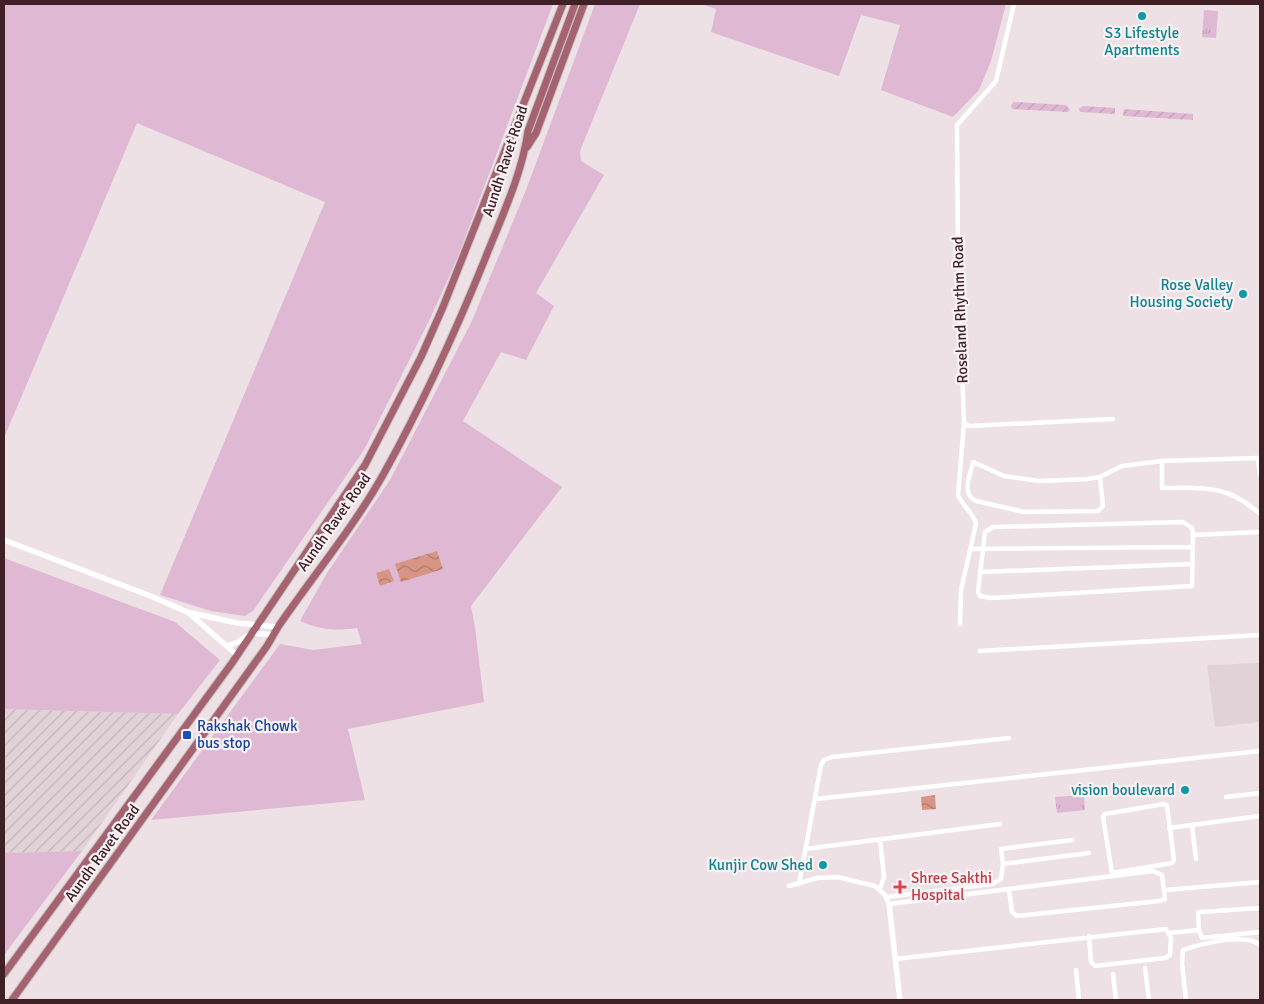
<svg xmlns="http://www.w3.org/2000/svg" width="1264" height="1004" font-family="Signika,sans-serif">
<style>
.built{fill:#e1d2d8}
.industrial{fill:url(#industrial-furrows)}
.grass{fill:#dfb9d3}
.park{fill:url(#park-tufts)}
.garden{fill:url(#garden-furrows)}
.water{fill:url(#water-waves)}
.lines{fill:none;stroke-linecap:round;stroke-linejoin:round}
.primary-casing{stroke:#c9c1c3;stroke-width:9}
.minor{stroke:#fff;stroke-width:4.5}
.tertiary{stroke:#fff;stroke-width:5.5}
.primary{stroke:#a56371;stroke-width:7}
.culture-dot{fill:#0f9aa8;stroke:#f9f2f5;stroke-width:2}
.transit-dot{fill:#1a4fb4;stroke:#f9f2f5;stroke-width:2}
.health-dot{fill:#e0444e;stroke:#f9f2f5;stroke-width:2}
.labels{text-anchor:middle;stroke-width:4.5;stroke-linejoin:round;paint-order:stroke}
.culture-label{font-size:15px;fill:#0d838f;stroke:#f9f2f5;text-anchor:end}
.street-label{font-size:15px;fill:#3f2027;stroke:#f9f2f5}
.transit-label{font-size:15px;fill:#164399;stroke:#f9f2f5;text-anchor:start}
.health-label{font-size:15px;fill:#be3a42;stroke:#f9f2f5;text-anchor:start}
</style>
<defs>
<pattern id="industrial-furrows" width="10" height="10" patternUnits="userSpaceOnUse" patternTransform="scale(1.25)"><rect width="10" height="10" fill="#e1d2d8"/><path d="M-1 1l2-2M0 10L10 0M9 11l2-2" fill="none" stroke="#c2b4b9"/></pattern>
<pattern id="park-tufts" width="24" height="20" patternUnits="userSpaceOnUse" patternTransform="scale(1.25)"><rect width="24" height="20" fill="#dfb9d3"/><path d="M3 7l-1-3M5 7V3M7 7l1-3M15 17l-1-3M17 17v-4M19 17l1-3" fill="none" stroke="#c09fb5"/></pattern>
<pattern id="garden-furrows" width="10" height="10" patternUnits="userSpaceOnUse" patternTransform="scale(1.25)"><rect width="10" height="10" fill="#dfb9d3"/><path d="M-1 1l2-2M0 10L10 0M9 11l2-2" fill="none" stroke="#c09fb5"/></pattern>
<pattern id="water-waves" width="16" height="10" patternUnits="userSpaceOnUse" patternTransform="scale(1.25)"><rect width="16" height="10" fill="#d69585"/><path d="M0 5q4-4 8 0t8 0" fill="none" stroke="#af796d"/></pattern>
</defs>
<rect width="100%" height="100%" fill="#ede1e6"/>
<!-- built -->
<path class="built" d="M1260,663V722L1215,727L1207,665Z"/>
<!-- industrial -->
<path class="industrial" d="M4,709L178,714L82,851L4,853Z"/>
<!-- grass -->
<path class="grass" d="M4,4H553L457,259L431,317L364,450L253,611L245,616L211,611L160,595L325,202L137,123L4,438Z
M595,4H640L580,151L581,161L604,175L536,293L554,306L526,360L501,352L463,421L562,487L471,606L475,627L484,702L348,729L365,800L151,820L280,644L313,650L362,644L357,628C336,631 320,630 300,621L327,573L390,480L471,323L526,190Z
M701,4H1006L991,61L979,90L953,117L881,90L900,25L861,15L839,76L711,32L716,9Z
M4,558L175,622L220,660L178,714L4,709Z
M82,851L4,955V853Z"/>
<!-- park -->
<path class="park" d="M1204,10L1218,11L1216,38L1202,37Z
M1084,795L1085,810L1057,813L1055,797Z"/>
<!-- garden -->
<path class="garden" d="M1014,102L1066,105L1070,110L1068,112L1012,109L1011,105Z
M1083,106L1115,108V114L1080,112L1079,109Z
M1124,109L1193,114V120L1123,116Z"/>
<!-- water -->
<path class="water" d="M437,551L443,569L401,582L395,564Z
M389,569L394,581L380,586L376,573Z
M935,795L936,809L922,810L921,797Z"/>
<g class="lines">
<defs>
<path id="primary" d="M527,147L536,133L584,4
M4,974L232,663L365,465L421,357L443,307L563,4
M12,1000L267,646L278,627C313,576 353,528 383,475C422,405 455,333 485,259C501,218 522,175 528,131L575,4"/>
</defs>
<!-- primary casing -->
<use href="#primary" class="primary-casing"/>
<!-- minor -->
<path class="minor" d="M964,423L969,426L1113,419
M1162,461V488C1203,488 1227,484 1260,514
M1100,477L1103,506L1098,511L1024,512L976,501C961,493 970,477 973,462L1004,476L1039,481L1087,479L1100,477L1122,466L1162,461L1258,458L1260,475
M1193,535L1192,528L1183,522L993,527L985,532L978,592L980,596L991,598L1192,586L1193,535L1260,532
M972,549L1193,547
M981,572L1193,564
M960,624L961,590L976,524C973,512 963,507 958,495L964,423L958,259L957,125L996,81L1014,4
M980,651L1260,635
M1226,797L1260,793
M816,799L1260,751
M1164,804L1167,806L1174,860L1172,863L1112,873L1103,817L1105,814Z
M1192,825L1196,859
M1169,828L1260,816
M880,839L884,877L880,889
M805,849L1000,824
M1003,864L1001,849L1072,840
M799,884L821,765L824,760L832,757L1009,738
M789,886L817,878L837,877L875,886L885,895L889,904L1153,871L1162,875L1165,899L1159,901L1017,916L1012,912L1009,890
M1165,890L1260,882
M886,897L992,884L1001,879L1003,864L1089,853
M1199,930L1198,913L1201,912L1260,908
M1169,933L1199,930L1202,938L1260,932
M895,959L1166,929L1171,938L1170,955L1165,958L1095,966L1091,962L1089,936
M1145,968L1149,1000
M1076,970L1079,1000
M1113,974L1116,1000
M1186,1000L1182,963L1183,950C1200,944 1246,932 1260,945"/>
<!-- tertiary -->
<path class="tertiary" d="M4,540L153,597L187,612L237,623L278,627
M189,613L237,655
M227,646L238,642L252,633L274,635
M889,904L900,1000"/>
<!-- primary -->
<use href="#primary" class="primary"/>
</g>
<!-- markers -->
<g class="culture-dot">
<circle cx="1142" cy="16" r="5"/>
<circle cx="1243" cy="294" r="5"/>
<circle cx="1185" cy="790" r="5"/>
<circle cx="823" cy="865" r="5"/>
</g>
<rect class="transit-dot" x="182" y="730" width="10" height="10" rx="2.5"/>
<path class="health-dot" d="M897.5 879.5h5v5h5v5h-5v5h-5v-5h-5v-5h5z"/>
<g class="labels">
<!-- culture labels -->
<g class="culture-label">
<text x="1142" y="38" text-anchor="middle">S3 Lifestyle<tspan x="1142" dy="17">Apartments</tspan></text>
<text x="1233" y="290">Rose Valley<tspan x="1233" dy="17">Housing Society</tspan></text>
<text x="1175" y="795">vision boulevard</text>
<text x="813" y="870">Kunjir Cow Shed</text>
</g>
<!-- street labels -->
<g class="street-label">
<text transform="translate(505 161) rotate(-72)" y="5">Aundh Ravet Road</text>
<text transform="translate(960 310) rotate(-92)" y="5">Roseland Rhythm Road</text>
<text transform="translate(334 522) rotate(-55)" y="5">Aundh Ravet Road</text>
<text transform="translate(102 853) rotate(-54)" y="5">Aundh Ravet Road</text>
</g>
<!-- transit labels -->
<g class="transit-label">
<text x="197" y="731">Rakshak Chowk<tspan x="197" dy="17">bus stop</tspan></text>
</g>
<!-- health labels -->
<g class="health-label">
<text x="911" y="883">Shree Sakthi<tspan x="911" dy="17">Hospital</tspan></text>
</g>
</g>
<!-- border -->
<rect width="1264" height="1004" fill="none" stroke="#3f2027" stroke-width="10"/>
</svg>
